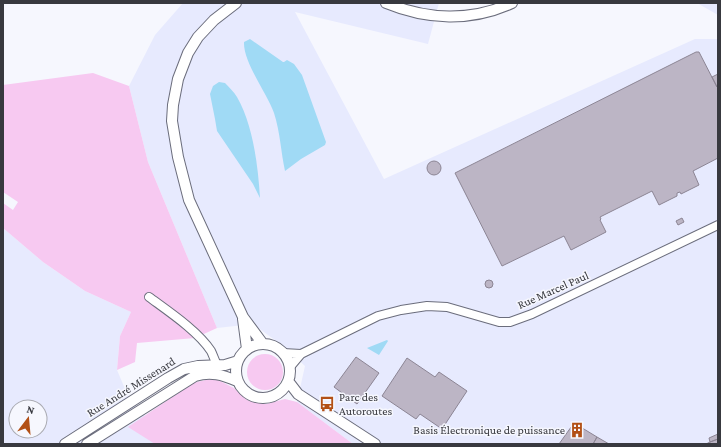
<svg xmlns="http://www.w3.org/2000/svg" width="721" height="447" font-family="'Crimson Pro',serif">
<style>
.built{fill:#e7eafe;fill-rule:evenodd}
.green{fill:#f7c9f1}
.water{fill:#a0daf5}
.building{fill:#bcb5c5;stroke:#8c8594}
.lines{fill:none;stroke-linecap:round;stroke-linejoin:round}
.minor-casing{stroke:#6b6d7c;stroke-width:10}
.tertiary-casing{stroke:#6b6d7c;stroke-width:12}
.minor{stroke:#fff;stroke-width:8}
.tertiary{stroke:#fff;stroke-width:10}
.labels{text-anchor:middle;stroke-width:3;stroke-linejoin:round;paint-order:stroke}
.street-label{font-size:12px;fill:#38393f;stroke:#f6f7fe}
.poi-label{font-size:12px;fill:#38393f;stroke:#f6f7fe;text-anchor:start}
</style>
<rect width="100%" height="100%" fill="#f6f7fe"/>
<!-- built -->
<path class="built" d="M183,3H439L428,44L295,12L384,179L695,39H718V444H353L297,402L305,366L283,346L253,324L217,328L148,162L129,86L155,35Z
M697,3H718V15Z
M3,228L43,262L85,291L131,312L120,336L117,370L128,396L148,419L186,444H3ZM16,407H40V431H16Z"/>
<!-- green -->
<path class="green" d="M93,73L129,86L148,162L217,328L195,338L137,343L135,362L117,370L120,336L131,312L85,291L43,262L3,228V203L13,210L18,202L3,192V85Z
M247 372a18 18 0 1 1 36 0a18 18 0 1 1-36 0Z
M214,378L234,388L247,400L266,404L285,399L297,402L353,444H155L128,427L193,383Z"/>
<!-- water -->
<path class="water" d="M250,39L283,62H284L287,60L294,64L302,75L326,142L325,145L301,159L285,171C281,153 280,131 274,113C267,93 243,62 244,42Z
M219,82L225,83C229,87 234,92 237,97C253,125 258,165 260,198L253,184L217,131L215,119L210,94L213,86Z
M387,340L388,341L379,355L367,348Z"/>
<!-- building -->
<path class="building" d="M696,52H699L717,87H718V158L693,171L699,185L681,194L680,192L677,193V196L659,205L652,191L600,217L601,219L600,220L606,232L571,250L564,236L502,266L455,173Z
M718,74V87H717L712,77Z
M427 168a7 7 0 1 1 14 0a7 7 0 1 1-14 0Z
M682,218L684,222L678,225L676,221Z
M485 284a4 4 0 1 1 8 0a4 4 0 1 1-8 0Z
M356,357L379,373L357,404L334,387Z
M407,358L435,377L439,372L467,391L442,429L420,414L416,419L382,396Z
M574,423L597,437L593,444H559Z
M718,434V439L710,442L709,438Z
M597,437L609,444H593Z
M718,439V444H706L710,442Z"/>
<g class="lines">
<defs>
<path id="minor" d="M149,297C168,311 198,331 211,351C213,355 215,361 217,365
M283,353L301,354
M290,367L301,354L378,316L401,310L427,306L447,307L499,322H510L532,314L718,225"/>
<path id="tertiary" d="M236,3L214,20L198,37L188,53L178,79L173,105L172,121L178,157L189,200L243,317L263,344
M386,3C427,20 471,22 512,3
M243,319L247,349
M236 371a27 27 0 1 1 54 0a27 27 0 1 1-54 0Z
M288,381L298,394L375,444
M65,444L168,378L184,369L198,366L225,365L238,361
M87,444L195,376C211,371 223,375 237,381"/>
</defs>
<!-- minor casing -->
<use href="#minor" class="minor-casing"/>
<!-- tertiary casing -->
<use href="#tertiary" class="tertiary-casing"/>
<!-- minor -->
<use href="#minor" class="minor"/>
<!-- tertiary -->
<use href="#tertiary" class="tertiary"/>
</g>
<!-- icons -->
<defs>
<symbol id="bus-bare" viewBox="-9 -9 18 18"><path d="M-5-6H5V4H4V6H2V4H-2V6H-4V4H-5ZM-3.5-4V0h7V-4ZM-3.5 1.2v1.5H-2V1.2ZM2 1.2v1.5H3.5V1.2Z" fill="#b25016" stroke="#f6f7fe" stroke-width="2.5" paint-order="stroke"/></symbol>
<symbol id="building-bare" viewBox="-9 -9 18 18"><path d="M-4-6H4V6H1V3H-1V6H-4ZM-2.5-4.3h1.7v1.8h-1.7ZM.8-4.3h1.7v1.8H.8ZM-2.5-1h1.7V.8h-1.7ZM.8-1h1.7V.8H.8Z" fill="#b25016" stroke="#f6f7fe" stroke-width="2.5" paint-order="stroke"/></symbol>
</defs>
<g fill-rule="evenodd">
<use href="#bus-bare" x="316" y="393" width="22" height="22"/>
<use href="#building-bare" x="566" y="419" width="22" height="22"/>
</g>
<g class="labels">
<!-- street labels -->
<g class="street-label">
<text transform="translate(553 290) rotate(-24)" y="4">Rue Marcel Paul</text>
<text transform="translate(131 387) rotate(-32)" y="4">Rue André Missenard</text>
</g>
<!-- poi labels -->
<g class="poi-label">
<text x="339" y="401">Parc des<tspan x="339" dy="14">Autoroutes</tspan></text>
<text x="565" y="434" text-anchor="end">Basis Électronique de puissance</text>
</g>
</g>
<!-- border -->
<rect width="721" height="447" fill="none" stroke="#38393f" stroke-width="8"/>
<!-- north arrow -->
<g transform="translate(28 419) rotate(16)"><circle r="19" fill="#f6f7fe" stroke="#aaabb2"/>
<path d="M0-3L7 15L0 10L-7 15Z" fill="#b25016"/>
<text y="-6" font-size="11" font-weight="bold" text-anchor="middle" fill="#38393f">N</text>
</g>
</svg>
